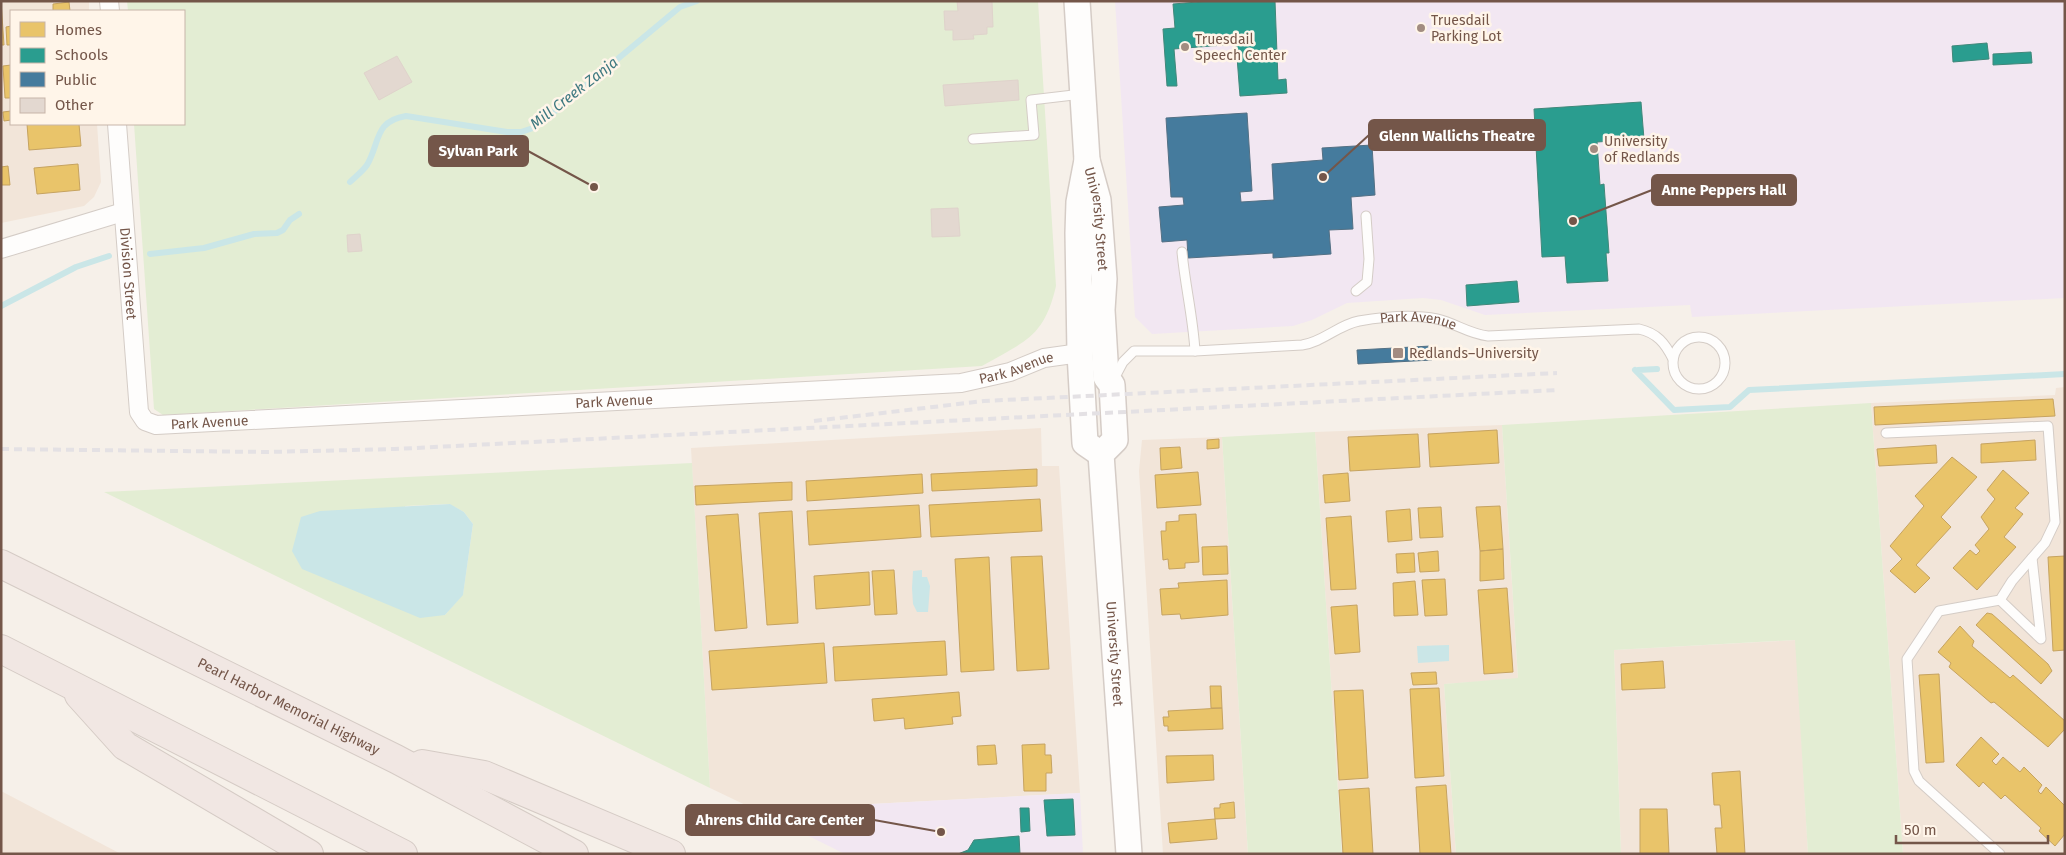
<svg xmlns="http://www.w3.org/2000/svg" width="2066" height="855" font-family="'Fira Sans',sans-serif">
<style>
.residential{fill:#f2e5d9}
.education{fill:#f2e7f2}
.green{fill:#e3edd3;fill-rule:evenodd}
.water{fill:#cae6e7}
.homes{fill:#e9c46a;stroke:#c6a360}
.schools{fill:#2a9d8f;stroke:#40887a}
.public{fill:#457b9d;stroke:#537084}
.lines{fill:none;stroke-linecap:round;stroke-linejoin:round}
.stream{stroke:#cae6e7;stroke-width:6}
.building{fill:#e3d8d0;stroke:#dfd3cb}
.lane-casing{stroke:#d4ccc6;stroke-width:11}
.street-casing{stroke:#d4ccc6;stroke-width:20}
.secondary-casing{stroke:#d5ccc6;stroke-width:28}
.highway-casing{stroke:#d5cbc5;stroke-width:30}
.lane{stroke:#fefdfc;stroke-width:9}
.street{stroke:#fefdfc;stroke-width:18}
.secondary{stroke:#fefdfc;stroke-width:25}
.highway{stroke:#f1e7e3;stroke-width:28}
.rail{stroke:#e4e1e4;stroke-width:4;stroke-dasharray:8 5;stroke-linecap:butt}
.poi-dot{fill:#a28c81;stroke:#fff5e9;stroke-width:2}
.labels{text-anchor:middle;stroke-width:5;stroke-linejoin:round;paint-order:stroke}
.poi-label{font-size:14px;fill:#745649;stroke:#fff5e9;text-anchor:start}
.street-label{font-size:14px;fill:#745649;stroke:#fff5e9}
.water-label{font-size:15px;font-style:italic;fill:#3f7981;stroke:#fff5e9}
.leader{fill:none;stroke:#745649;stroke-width:2}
.callout-dot{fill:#745649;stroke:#fff5e9;stroke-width:2}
.callout{fill:#745649;stroke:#745649;stroke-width:2}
.callout-label{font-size:15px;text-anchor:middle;font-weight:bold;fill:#fff}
</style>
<rect width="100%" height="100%" fill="#f6f0e9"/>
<!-- residential -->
<path class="residential" d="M1,1H89V11H11V124H97L101,182L94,197L84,206L1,223Z
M2065,387V854H1903L1871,403L2055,395L2056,388Z
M1502,425L1518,679L1444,684L1456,854H1342L1315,432Z
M1041,428L1042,466H1059L1080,793L756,810L710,788L691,448Z
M1222,437L1248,854H1163L1139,471L1142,440Z
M1796,640L1808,854H1621L1614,650Z
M1,791L121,854H1Z"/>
<!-- education -->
<path class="education" d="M1115,1H2065V298L1692,317L1690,305L1485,315L1441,300L1423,298L1347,303L1312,320L1293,326L1152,334L1135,317Z
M1080,793L1083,854H845L756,810Z"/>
<!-- green -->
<path class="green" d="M127,1H1038L1056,286C1044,338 1025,341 982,366L163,415L154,409L134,124H184V11H128Z
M1871,403L1903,854H1808L1795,640L1614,650L1621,854H1456L1444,684L1518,678L1502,425Z
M1315,432L1342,854H1248L1222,437Z
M692,463L710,788L104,492ZM449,504L464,512L473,524L463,594L445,615L405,506Z"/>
<!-- water -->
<path class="water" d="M450,504L464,512L473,524L463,595L445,615L420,618L302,569L292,551L301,517L320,511Z
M922,570V577H927L930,586L928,612H917L913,604L912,588L913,571Z
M1449,645V661L1418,663L1417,646Z"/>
<!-- homes -->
<path class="homes" d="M1,1L4,45H1Z
M69,2L70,11H53V4Z
M11,26V45H7L6,27Z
M11,65V98H5L3,66Z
M11,111V120L4,121L3,112Z
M27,124H79L81,146L29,150Z
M78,164L80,190L37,194L34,168Z
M8,166L10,185H1V167Z
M2053,399L2055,416L1875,425L1874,407Z
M1497,430L1499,463L1430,467L1428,434Z
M1418,434L1420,467L1350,471L1348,437Z
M1219,439V448L1207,449V440Z
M2035,440L2036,460L1981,463V444Z
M1936,445L1937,463L1879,466L1877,449Z
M1180,447L1182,468L1161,470L1160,448Z
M1952,457L1977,477L1941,517L1951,527L1916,565L1930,578L1915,593L1890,571L1902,559L1890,546L1924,506L1915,496Z
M1037,469V486L932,491L931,474Z
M2003,470L2029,493L2015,508L2023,514L2004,537L2016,547L1977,590L1953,568L1970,550L1976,555L1980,551L1975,545L1989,529L1981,517L1995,499L1987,490Z
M1198,472L1201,505L1157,508L1155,475Z
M1348,473L1350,501L1325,503L1323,475Z
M922,474L923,493L807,501L806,481Z
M792,482V500L696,505L695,486Z
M1040,499L1042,531L931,537L929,505Z
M919,505L921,537L809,545L807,511Z
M1500,506L1503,549L1480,551L1476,507Z
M1441,507L1443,537L1420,538L1418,508Z
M1410,509L1412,540L1388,542L1386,511Z
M792,511L798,623L767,625L759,513Z
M738,514L747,628L715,631L706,516Z
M1196,514L1199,562L1185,563V568L1169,569L1168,559L1163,560L1161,531H1166V522L1179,521V515Z
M1351,516L1356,589L1331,590L1326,518Z
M1227,546L1228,574L1203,575L1202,547Z
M1503,549L1504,579L1480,581V551Z
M1438,551L1439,571L1420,572L1418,553Z
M1414,553L1415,572L1397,573L1396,554Z
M1042,556L1049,669L1017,671L1011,557Z
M2065,556V650L2053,651L2048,557Z
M989,557L994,670L961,672L955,559Z
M894,570L897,614L875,615L872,571Z
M869,572L870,605L816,609L814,576Z
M1445,579L1447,615L1425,616L1422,580Z
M1227,580L1228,615L1181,619L1180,614L1162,615L1160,589L1179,588L1178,583Z
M1415,581L1418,615L1394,616L1393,583Z
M1507,588L1513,672L1484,674L1478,590Z
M1357,605L1360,652L1335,654L1331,607Z
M1987,613L1992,614L2048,664L2052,671L2041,684L1976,625Z
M1960,626L1974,641L1972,646L2010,678L2013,675L2065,721V729L2048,747L1994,702L1991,703L1949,667L1951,663L1938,652Z
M945,641L947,675L835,681L833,647Z
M824,643L827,683L712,690L709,651Z
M1663,661L1665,688L1622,690L1621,664Z
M1436,672L1437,684L1413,685L1411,673Z
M1939,674L1944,762L1926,763L1919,675Z
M1210,686H1221L1222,708H1211Z
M1439,688L1444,776L1415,778L1410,689Z
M1363,690L1368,778L1339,780L1334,691Z
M959,692L961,716L952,717L953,724L905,729L904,718L874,721L872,699Z
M1222,708L1223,729L1168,731V726H1164L1163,717H1169L1168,711Z
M1981,737L1999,754L1992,761L1996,765L2003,757L2020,772L2024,767L2042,785L2038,791L2041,794L2046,787L2065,806V834L2055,846L2039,831L2041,828L2005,795L2001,799L1983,782L1979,787L1956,765Z
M1045,744V755H1051L1052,773H1046V791H1024L1022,745Z
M995,745L997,764L978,765L977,746Z
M1213,755L1214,780L1167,783L1166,756Z
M1740,771L1745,854H1717L1715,828H1722L1720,805H1714L1712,773Z
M1446,785L1451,854H1420L1416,787Z
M1369,788L1373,854H1343L1339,790Z
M1234,802L1235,818L1215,819L1214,808H1220V804Z
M1640,809H1667L1669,854H1640Z
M1215,819L1217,839L1170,843L1168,823Z"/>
<!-- schools -->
<path class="schools" d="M1210,1H1275L1278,80L1286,79L1287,93L1240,96L1236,44L1174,49L1177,86H1167L1163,29L1175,28L1173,4Z
M1987,43L1989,59L1953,62L1952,46Z
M2031,52L2032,63L1993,65V54Z
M1641,102L1644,139L1597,142L1600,185L1604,184L1609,253H1606L1608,281L1567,283L1565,256L1542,257L1534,109Z
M1517,281L1519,302L1467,306L1466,285Z
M1073,799L1075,835L1047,836L1044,800Z
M1020,808H1029L1030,831L1021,832Z
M1019,836L1020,854H958L968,850L974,840Z"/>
<!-- public -->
<path class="public" d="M1247,113L1252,191L1240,192L1241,202L1274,200L1272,164L1323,160L1322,148L1372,145L1375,195L1351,197L1353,229L1329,230L1331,254L1273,258V253L1188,258L1187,240L1162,242L1159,207L1184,205L1183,197H1171L1166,118Z
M1431,346L1432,360L1358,364L1357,350Z"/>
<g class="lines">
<!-- stream -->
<path class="stream" d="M350,182C355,177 363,171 367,165C380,143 374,121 406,116L507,132H521L536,127L680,7L697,1
M150,254L204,248L254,234L277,233L283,230L290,220L299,214
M1,306L76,267L109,256
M1635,370L1674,410L1730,407L1749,390L2065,374
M1638,370L1657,369"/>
</g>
<!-- building -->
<path class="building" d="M957,1H992L993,27H987V34L973,35L974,39L953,40V30H945L944,11H958Z
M397,56L412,82L379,100L364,73Z
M1018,80L1019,100L945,106L943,85Z
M958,208L960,236L932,237L931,209Z
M360,234L362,251L348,252L347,235Z"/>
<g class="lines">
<defs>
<g id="lane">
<path d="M973,139L1034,135L1031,100L1082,94"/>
<path d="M1182,252C1185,285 1193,317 1195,351"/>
<path d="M1356,291L1367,282L1369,259L1366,216"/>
<circle cx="1699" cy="363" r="26"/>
<path id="s1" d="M1114,379L1123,362L1134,351H1195L1302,345C1323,342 1338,325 1359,321C1382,317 1413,314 1437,319C1455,323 1469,334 1488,336L1639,329C1657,333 1665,343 1673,359"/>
<path d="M1886,433L2048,426L2055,522L2045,543L2012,581L2000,600L1939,611L1907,659L1914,771L1919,781L2000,854"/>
<path d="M2000,600L2041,639L2032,558"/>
</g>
<g id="street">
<path d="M109,1L110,11"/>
<path id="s2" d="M117,124L139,412L145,421L156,425L961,383L1010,372L1044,358L1080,353"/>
<path d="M1,249L123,212"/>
</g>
<g id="secondary">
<path d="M1077,1L1087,160L1079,202L1078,233L1080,353L1085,443L1101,454"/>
<path id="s3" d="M1087,160L1098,200L1104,279L1102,310L1106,377L1112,385L1115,440L1101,454L1129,854"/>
</g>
<g id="highway">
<path id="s4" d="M1,564L396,759L574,854"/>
<path d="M1,649L403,854"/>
<path d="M79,695L125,746L309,854"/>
<path d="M422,764L484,775L671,854"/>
</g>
</defs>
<!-- lane casing -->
<use href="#lane" class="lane-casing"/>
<!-- street casing -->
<use href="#street" class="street-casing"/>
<!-- secondary casing -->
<use href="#secondary" class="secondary-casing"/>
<!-- highway casing -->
<use href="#highway" class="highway-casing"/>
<!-- lane -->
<use href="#lane" class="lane"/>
<!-- street -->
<use href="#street" class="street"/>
<!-- secondary -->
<use href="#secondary" class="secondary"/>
<!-- highway -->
<use href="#highway" class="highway"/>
<!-- rail -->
<path class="rail" d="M814,421L984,401L1557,373
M1,449L268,452L395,449L1557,390"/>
</g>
<!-- markers -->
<g class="poi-dot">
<circle cx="1421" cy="28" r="5"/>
<circle cx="1185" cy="47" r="5"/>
<circle cx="1594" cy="149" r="5"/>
<rect x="1392" y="347" width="12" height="12" rx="2.5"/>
</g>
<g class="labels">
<!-- poi labels -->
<g class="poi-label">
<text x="1431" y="25">Truesdail<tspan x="1431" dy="16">Parking Lot</tspan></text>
<text x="1195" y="44">Truesdail<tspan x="1195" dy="16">Speech Center</tspan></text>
<text x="1604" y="146">University<tspan x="1604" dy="16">of Redlands</tspan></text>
<text x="1409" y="358">Redlands–University</text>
</g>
<!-- street labels -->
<g class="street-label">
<text dy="5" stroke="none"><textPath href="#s3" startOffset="60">University Street</textPath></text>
<text dy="5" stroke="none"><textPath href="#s2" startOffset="150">Division Street</textPath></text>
<text dy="5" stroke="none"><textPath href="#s1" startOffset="325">Park Avenue</textPath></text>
<text dy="5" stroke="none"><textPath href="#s2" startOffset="1175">Park Avenue</textPath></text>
<text dy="5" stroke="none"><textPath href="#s2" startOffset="770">Park Avenue</textPath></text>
<text dy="5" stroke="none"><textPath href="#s2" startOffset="365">Park Avenue</textPath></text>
<text dy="5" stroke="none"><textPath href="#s3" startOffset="504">University Street</textPath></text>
<text dy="5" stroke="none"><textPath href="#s4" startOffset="321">Pearl Harbor Memorial Highway</textPath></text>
</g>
<!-- water labels -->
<g class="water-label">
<text transform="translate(574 93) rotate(-38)" y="5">Mill Creek Zanja</text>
</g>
</g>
<!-- callouts -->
<path class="leader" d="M1323 177L1369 135M594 187L528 151M1573 221L1652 190M941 832L874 820"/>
<g class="callout-dot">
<circle cx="1323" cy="177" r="5"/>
<circle cx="594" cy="187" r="5"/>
<circle cx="1573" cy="221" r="5"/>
<circle cx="941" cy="832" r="5"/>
</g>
<g class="callout">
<rect x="1369" y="120" width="176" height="30" rx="5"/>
<rect x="429" y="136" width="99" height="30" rx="5"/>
<rect x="1652" y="175" width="144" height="30" rx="5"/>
<rect x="686" y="805" width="188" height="30" rx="5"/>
</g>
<g class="callout-label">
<text x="1457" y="141">Glenn Wallichs Theatre</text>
<text x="478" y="156">Sylvan Park</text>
<text x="1724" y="195">Anne Peppers Hall</text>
<text x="780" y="825">Ahrens Child Care Center</text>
</g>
<!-- border -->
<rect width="2066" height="855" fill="none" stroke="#745649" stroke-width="5"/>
<!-- legend -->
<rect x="10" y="10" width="175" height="115" fill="#fff5e9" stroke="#c7b5a9"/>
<rect x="20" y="22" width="25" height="15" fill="#e9c46a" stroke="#c7b5a9"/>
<text x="55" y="35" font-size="15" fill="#745649">Homes</text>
<rect x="20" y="48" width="25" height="15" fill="#2a9d8f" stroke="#c7b5a9"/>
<text x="55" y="60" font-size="15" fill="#745649">Schools</text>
<rect x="20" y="72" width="25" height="15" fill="#457b9d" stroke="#c7b5a9"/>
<text x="55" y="85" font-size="15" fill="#745649">Public</text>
<rect x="20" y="98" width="25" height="15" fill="#e3d8d0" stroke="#c7b5a9"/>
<text x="55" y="110" font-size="15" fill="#745649">Other</text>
<!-- scale -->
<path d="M1896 835v8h152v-8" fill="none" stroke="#745649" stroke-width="2.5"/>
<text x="1904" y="835" font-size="15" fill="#745649" stroke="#fff5e9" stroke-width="4" paint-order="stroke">50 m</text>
</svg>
